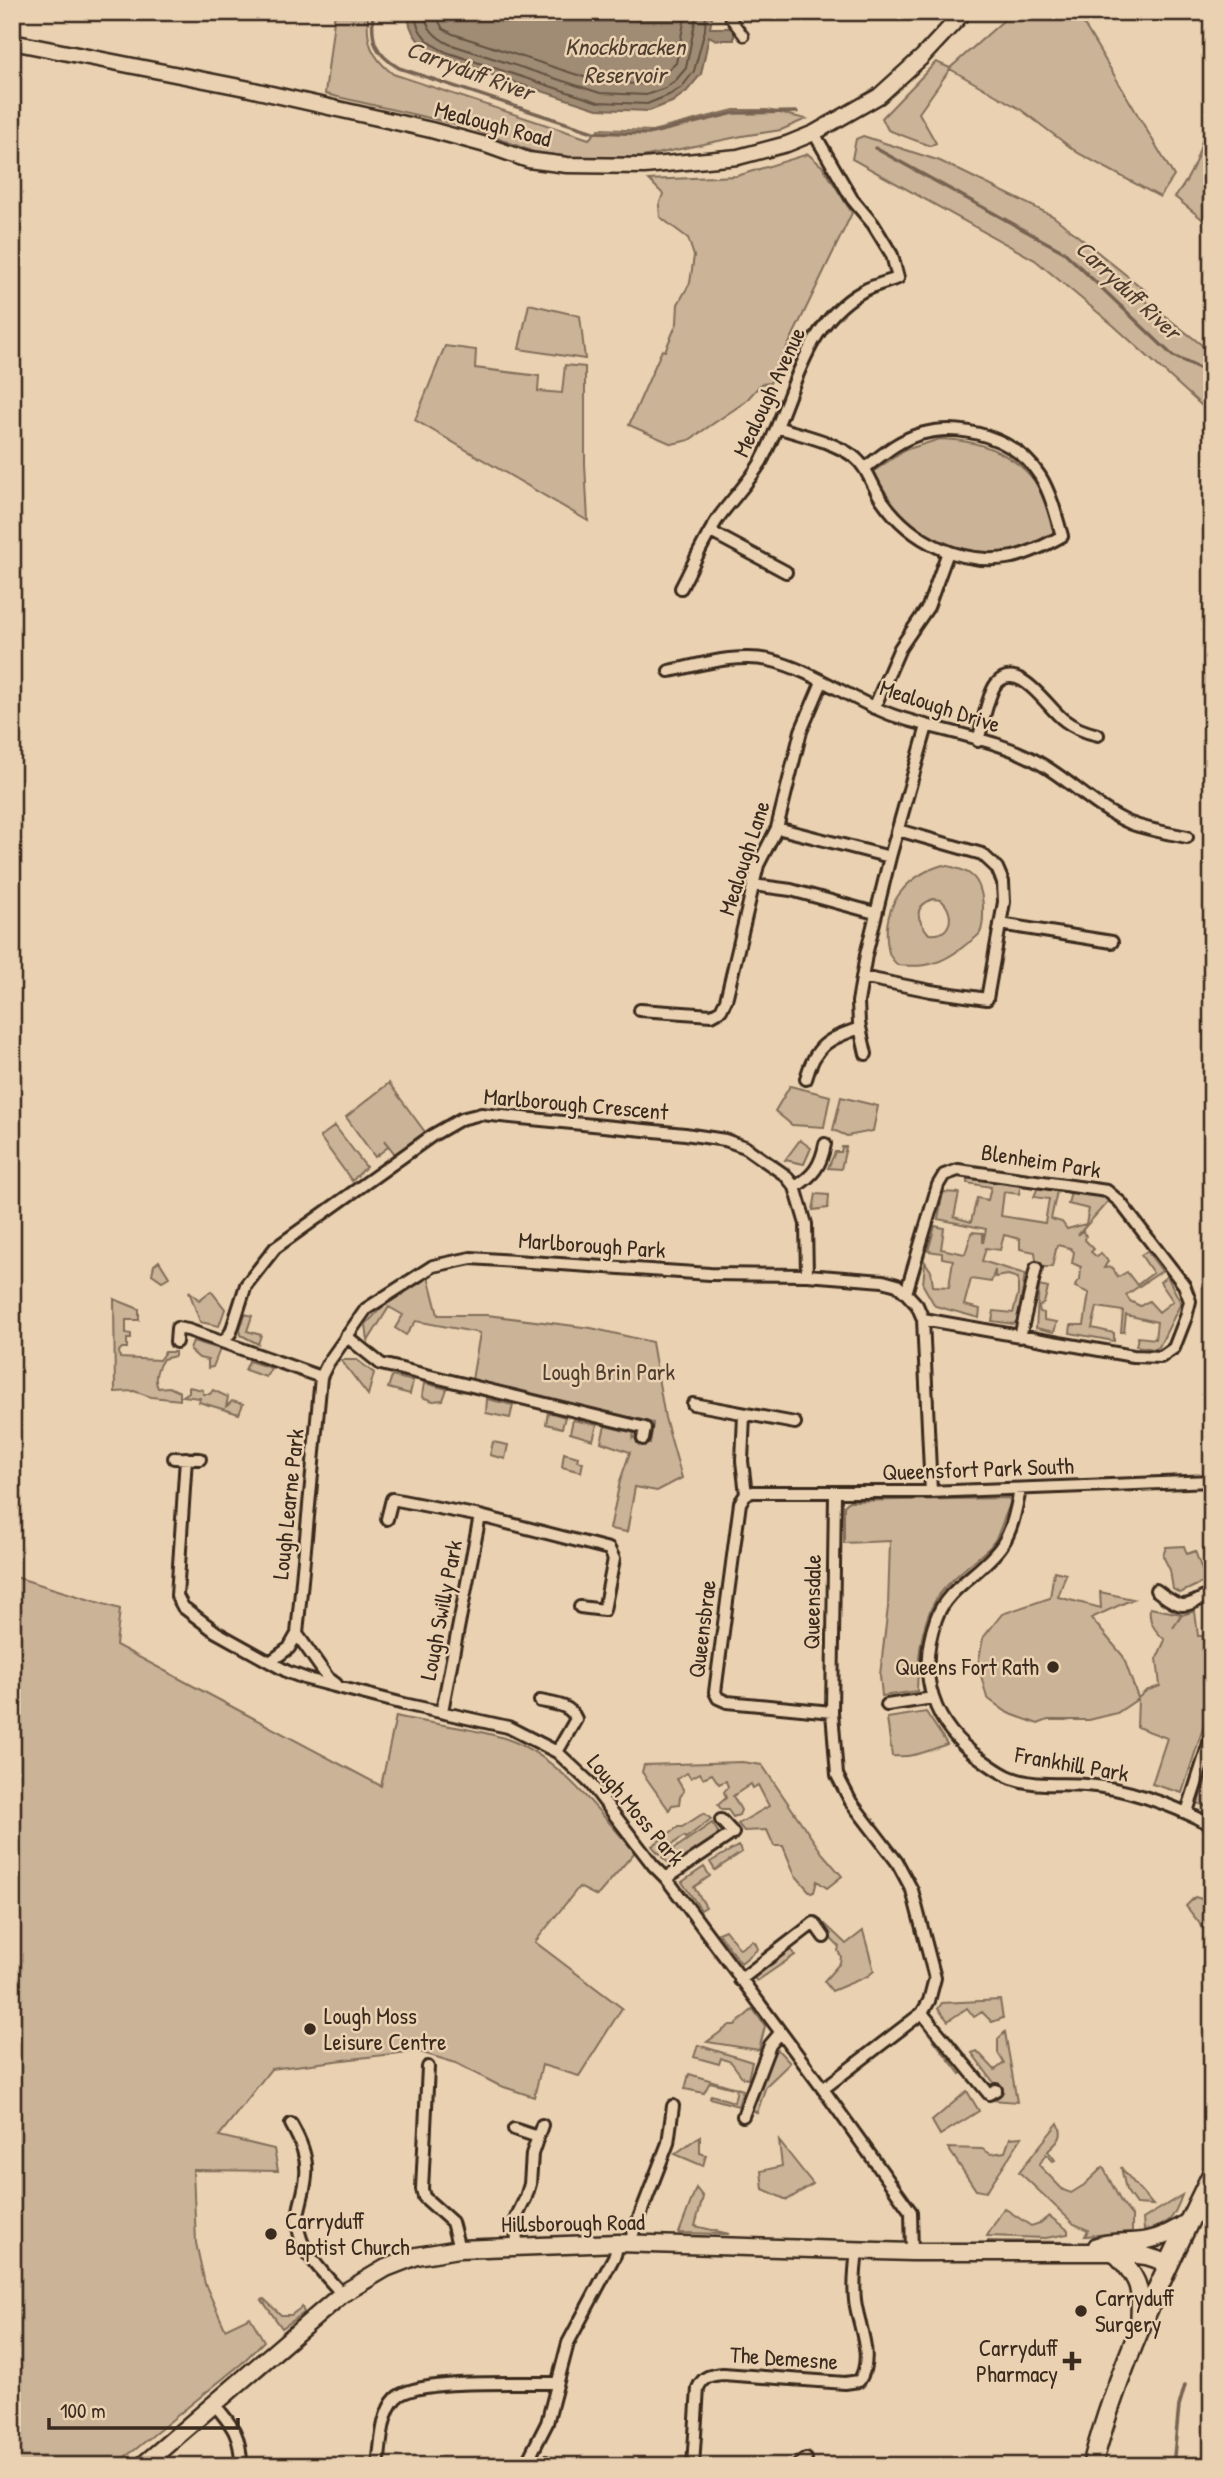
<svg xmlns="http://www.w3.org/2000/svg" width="1224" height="2478" font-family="'Patrick Hand',sans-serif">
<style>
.green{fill:#cab397;stroke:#826e5a;stroke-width:2;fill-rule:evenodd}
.water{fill:#a08b74;stroke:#786452;stroke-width:2}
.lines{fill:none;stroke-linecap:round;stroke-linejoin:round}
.shore{stroke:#635140;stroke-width:2}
.stream{stroke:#786452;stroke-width:3.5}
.pedestrian-casing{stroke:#3b2a1e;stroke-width:13}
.minor-casing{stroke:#3b2a1e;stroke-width:16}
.tertiary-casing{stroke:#3b2a1e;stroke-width:19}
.secondary-casing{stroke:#3b2a1e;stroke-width:21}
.trunk-casing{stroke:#3b2a1e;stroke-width:23}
.pedestrian{stroke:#e9d1b1;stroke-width:8}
.minor{stroke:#e9d1b1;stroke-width:10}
.tertiary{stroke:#e9d1b1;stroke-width:14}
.secondary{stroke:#e9d1b1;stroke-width:16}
.trunk{stroke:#e9d1b1;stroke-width:18}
.poi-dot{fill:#3b2a1e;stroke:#e9d1b1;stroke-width:2.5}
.labels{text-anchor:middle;stroke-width:5;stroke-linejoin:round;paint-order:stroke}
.street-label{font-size:23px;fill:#3b2a1e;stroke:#e9d1b1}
.park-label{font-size:23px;fill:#503f30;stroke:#e9d1b1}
.poi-label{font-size:23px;fill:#3b2a1e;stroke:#e9d1b1;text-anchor:start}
.water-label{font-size:24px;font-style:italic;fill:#4f3d2f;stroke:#e9d1b1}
</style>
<rect width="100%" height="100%" fill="#e9d1b1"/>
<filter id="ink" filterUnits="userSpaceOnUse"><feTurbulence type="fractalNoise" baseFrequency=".0143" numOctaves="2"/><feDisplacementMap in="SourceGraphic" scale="14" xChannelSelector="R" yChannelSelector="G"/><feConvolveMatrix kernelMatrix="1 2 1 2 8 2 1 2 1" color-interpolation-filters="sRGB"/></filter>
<g filter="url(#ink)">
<!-- green -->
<path class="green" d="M335,12H368C366,41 370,56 393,74L589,139L599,129L652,131L734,110H767L806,119L781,130L742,136L642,157L577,158L534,152L468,127L325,94Z
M1013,12H1100L1082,21L1174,176L1160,197L1078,153L1020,109L950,69L919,113L936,143L930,146L888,130L882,118L936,62L950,68Z
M1212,113V227L1175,197C1193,175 1203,144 1207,116Z
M863,136L940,161L1053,216L1147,292L1146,301L1212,353V415L1113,325L1035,260L852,159L856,139Z
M808,154L823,167L852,213L770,383L761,384L745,402L689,440L672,444L629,425L662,350L665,351L677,323L678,304L690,283L694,256L688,238L660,217L659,205L663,194L649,180L737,176Z
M529,304L580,316L585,359L519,349Z
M445,346L476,350L475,368L539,376L538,391L562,393L565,365L585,367V464L588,521L415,420Z
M940,439C984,440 1025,457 1045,498C1051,510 1056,522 1053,535C1033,545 1013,552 991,553C948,556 881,514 874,471L905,450Z
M943,865C970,870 981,876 983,906C983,915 984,925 980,933C976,939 968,942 963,947C941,964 926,968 898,965C889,958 888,951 887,940C884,902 908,875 943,865ZM933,899L941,900C956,913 952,937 929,934C917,920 912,907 933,899Z
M389,1083L425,1132L395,1154L384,1140L388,1147L375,1157L346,1117Z
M790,1086L830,1096L824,1127L792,1125L775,1111Z
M841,1097L878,1106L873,1131L847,1136L833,1130Z
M335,1126L366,1167L352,1181L320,1137Z
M800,1140L811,1148L804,1164L785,1160Z
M842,1147H846L841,1169L828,1168L835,1152H841Z
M967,1177L1021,1184L1019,1194L1004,1192L1001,1216L1045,1223L1049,1199L1034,1197L1038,1187L1057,1191L1051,1219L1062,1222L1067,1229L1086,1224L1089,1209L1068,1204L1071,1192L1111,1198L1078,1235L1083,1231L1086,1236L1085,1240L1094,1249L1091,1252L1097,1257L1101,1253L1108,1261L1104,1268L1112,1267L1118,1277L1127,1272L1137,1285L1153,1273L1141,1255L1147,1251L1162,1271L1126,1295L1130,1301L1140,1306L1149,1301L1159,1312L1173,1301L1160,1282L1167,1276L1181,1303L1159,1347L1154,1349L1136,1346L1138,1337L1155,1339L1157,1322L1126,1315L1124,1332H1121L1123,1311L1097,1307L1092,1328L1114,1333V1341L1070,1333L1071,1325H1084L1089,1293L1075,1287L1076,1283L1080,1280L1081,1267L1072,1263L1074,1252L1070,1248L1057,1245L1052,1267H1044L1036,1260L1035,1252L1020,1249V1239L1004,1235L1000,1250L986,1248L982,1261L1025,1274L1018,1320L1013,1324L992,1321L994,1311L1013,1313L1018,1294V1278L1008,1275L995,1277V1270L991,1282L971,1279L964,1305L980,1309L979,1318L935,1306L923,1285L925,1262L931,1271L933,1286L949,1287L953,1260L942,1258V1253L928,1251L935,1226L944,1228L941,1249L965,1254L972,1232L983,1233V1243L986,1229L938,1219L943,1192L959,1193L954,1217L971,1222L977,1198L988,1200L991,1187L967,1183Z
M816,1194L829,1195L828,1208L813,1210Z
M159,1261L169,1277L162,1281L152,1274L154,1265Z
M428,1276L438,1315H487L591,1328L652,1342L665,1418L682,1478L657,1491L635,1487L627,1532L610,1529L620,1481L630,1452L601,1442L605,1426L634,1433L633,1438L634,1437L638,1442L650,1444L653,1423L472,1380L480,1333L416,1321L406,1335L395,1328L403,1315L389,1307L368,1341L366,1324L384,1305Z
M1039,1286L1048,1288L1044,1303L1039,1307L1040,1312L1044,1313V1320L1057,1322L1054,1332L1036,1328Z
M189,1291L199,1300L211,1291L225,1309L219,1326L200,1322Z
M114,1299L139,1309V1320H126V1333L131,1334V1339H127V1348H122L119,1351L120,1358L159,1360L165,1352H175V1356L163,1359C157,1368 153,1378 158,1388L169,1387L180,1392V1400L151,1397L134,1391L115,1392Z
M245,1314L252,1316L247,1331L261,1335L258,1344L241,1335L240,1329Z
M193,1341L220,1349L213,1367L208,1368V1360L199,1358L190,1350Z
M341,1360H357L374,1373L368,1395Z
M249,1361L271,1368L266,1377L245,1370Z
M392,1376L413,1381L410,1394L388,1388Z
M424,1383L447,1389L443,1400L433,1401L422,1397Z
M189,1387L203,1390V1394H210L213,1390L228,1397L226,1407L232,1401L243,1404L239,1414L199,1402L200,1398L183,1396L189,1392Z
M487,1399L513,1405L510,1418L486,1413Z
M548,1412L565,1417L562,1428L546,1424Z
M573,1420L597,1425L593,1440L570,1433Z
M493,1442L508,1445L505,1459L490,1455Z
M564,1453L578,1457L577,1461L583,1462L581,1472L562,1467Z
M1008,1498L1011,1501L997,1537L990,1547C975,1561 944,1584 935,1601C920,1627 918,1661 917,1691L882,1696L880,1675L888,1607L890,1541L844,1543V1506L849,1501Z
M1184,1546L1187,1554L1195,1551L1205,1578L1212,1576V1578L1180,1593L1173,1589L1170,1570L1163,1556L1166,1547Z
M1054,1571L1066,1574L1058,1597L1101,1608L1100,1592L1133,1599L1091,1618L1123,1656L1138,1698L1146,1691L1160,1686L1157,1658L1165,1640C1155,1631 1148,1622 1150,1608L1181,1614L1173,1628L1182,1615L1195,1611L1198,1636H1212V1700L1182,1793L1152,1784L1167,1738L1137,1727L1138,1699L1117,1713L1089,1720H1048L1038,1724L1008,1713L987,1698L978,1664L983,1638L1002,1614L1050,1598Z
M12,1576L120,1609L116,1645L381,1786L396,1716C432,1725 472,1727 507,1739C561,1758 598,1812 635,1852L597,1896L579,1887L535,1942L622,2008L579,2076L542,2065L534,2097L498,2085L456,2063L416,2051L271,2069L219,2136L274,2149L278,2171L193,2170L196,2243L205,2284L225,2329L250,2317L264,2341L241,2364L136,2449L112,2466H12Z
M926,1712L947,1744C927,1751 913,1758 892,1756L887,1718Z
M742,1762L762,1765L822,1853L842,1876L827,1888L817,1881L814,1892L811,1893L795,1875L783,1846H774L767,1830L744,1831L738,1824L769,1806L758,1785L753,1788L751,1784L733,1796L741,1810L739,1815L733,1817L728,1810H722L718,1805L726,1798L724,1792L728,1787L726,1781L719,1784L712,1774L703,1778L700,1773L691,1778L687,1773L677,1779L684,1791L680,1797L679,1804L672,1805L669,1810L642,1772L644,1765Z
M1212,1763V1810L1198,1803Z
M704,1813L711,1819L686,1838L684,1836L659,1854L652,1846L678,1827H682Z
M712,1823L718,1832L717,1836L672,1866L662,1857Z
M738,1846L742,1852L715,1870L710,1862Z
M704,1867L710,1876L694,1887L706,1907L701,1910L682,1882Z
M1195,1897L1212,1902V1939L1186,1906Z
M825,1924L846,1944L863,1931L874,1971L868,1976L832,1991L824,1981L840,1963L841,1957L838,1951L839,1947L820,1927Z
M725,1930L740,1949L752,1941L755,1942L758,1949L741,1963L718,1933Z
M789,1948L795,1955L757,1981L754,1978L755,1974Z
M1000,2000L1003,2018L992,2022L982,2012L974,2017L967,2008L948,2021L938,2009L942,2003Z
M753,2009L765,2026L759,2050L707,2042L730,2025H735Z
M926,2022L964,2071L960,2074L922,2025Z
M1005,2032L1017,2102L991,2100L1000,2091L972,2053L977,2051L995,2070L1004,2063L998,2053V2039Z
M698,2045L752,2062L748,2079L743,2078L731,2062L721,2058L719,2064L694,2057Z
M778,2050L790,2063L766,2086L757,2113L752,2109L771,2054Z
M689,2074L743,2090L738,2106L710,2098L711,2095L734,2102L737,2089L710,2082L704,2093L685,2089Z
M967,2091L979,2111L940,2135L932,2121Z
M1058,2123C1065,2136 1058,2142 1048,2151L1055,2160L1053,2161L1046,2154L1039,2165L1063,2190L1071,2193L1084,2185L1103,2167L1121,2202L1132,2216V2232L1085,2236L1088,2230L1074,2224L1019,2172Z
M700,2136V2153L706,2155L703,2166L675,2154Z
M1022,2137L986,2192L976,2190L948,2148L982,2149L991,2154L1005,2152L1010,2138Z
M779,2141L813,2184L787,2200L763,2189L761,2171L782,2166Z
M1121,2167L1122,2169L1153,2205L1136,2204L1126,2190Z
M696,2188L703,2197L695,2226L729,2234L679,2233Z
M1182,2195C1174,2218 1169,2227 1144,2230L1143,2219Z
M1004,2208L1031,2226L1040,2223L1049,2216L1068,2230V2234L1046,2238L987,2236Z
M988,2241L1068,2242L1058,2246L987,2245Z
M264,2299L281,2315H291L302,2307L304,2313L282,2328L262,2300Z"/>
<!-- water -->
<path class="water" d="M408,12H713L710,28H734V40H716L709,36L701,74L687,91L672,102L649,111L597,109L443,59C425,50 408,35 408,12Z"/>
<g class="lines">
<!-- shore -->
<path class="shore" d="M415,12C415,32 430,45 446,52L598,102L647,104L669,95L682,87L694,71L705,30L706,12
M424,12C426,28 435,37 449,44L600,93L646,95L665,88L676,80L686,68L697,12
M434,12L443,29L453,34L602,83L644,84L660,78L676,63L686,12"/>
<!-- stream -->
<path class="stream" d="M373,12C371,41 374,53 399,68L593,132L648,134L734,113L797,112
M875,148L1064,252L1173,356L1212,374
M1173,2466L1179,2406L1185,2385"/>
<defs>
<path id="pedestrian" d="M730,12V18L744,36"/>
<path id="minor" d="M777,427C801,435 832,441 853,456C868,467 871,485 882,500C910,541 962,567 1013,557C1030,553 1046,545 1062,536C1056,515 1051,494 1040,476C1016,438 962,422 920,434C899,440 882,455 865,468
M711,532L786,572
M681,588C693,565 704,539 719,517C733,498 749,482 761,462C793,403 800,326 863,291C874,285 887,282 898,278L892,255L873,224L852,199L814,133
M669,671C700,665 736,653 769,660C813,670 852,701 895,716C939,731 1003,740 1041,764C1072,782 1097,809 1130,823C1148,830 1168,833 1187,837
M874,708L900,648L928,607L948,552
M978,741C982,727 988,694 996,684C1019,658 1048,709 1064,720C1074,728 1085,732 1098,735
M777,828L890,857
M753,885L791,890L875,913
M1000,924L1112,942
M862,977L931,991L987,999L1004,902L1003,882L997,868L982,854L898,830
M640,1010L712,1015L721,1010L726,1000L758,865L777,828L801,731L822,682
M866,1054L859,1023L858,1002L866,955L890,857L927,726
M806,1079C815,1045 828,1039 860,1028
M795,1187C813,1176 821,1166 825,1144
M906,1293L938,1185L944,1175L958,1170L1107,1191L1120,1202L1184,1285L1190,1301L1186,1317L1174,1348L1161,1357L1133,1356L923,1319
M346,1336L381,1364L645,1428L643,1439
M1020,1337L1036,1268
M224,1341L231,1332L246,1285L275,1248L433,1135L461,1119L481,1114L685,1134L725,1140L745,1147L785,1175L795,1187L806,1224L807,1275
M176,1342L177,1328L188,1330L321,1377
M693,1404L795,1423
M744,1415L742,1461L746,1494
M174,1458L200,1459
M186,1458L177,1596L183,1607L216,1632L288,1672L307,1679L404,1704L508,1727L557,1752L590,1783L653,1865L666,1878L823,2089L911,2212L912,2252
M1020,1490C1016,1508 1013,1529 1002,1545C984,1572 947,1587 936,1619C916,1675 933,1726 981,1759C991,1766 1001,1774 1012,1778C1035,1787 1062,1783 1086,1785C1128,1788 1174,1806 1212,1825
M746,1494L753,1492H928L1212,1481
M746,1494L740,1503L715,1692L718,1698L727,1702L832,1712
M387,1519L392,1499L480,1516
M1156,1590C1183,1611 1183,1608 1212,1593
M297,1634L328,1678L336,1684
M270,1662L289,1648L297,1634L321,1377L328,1363L366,1309L433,1266L471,1258L710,1274L807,1275L883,1281L897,1285L906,1293L917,1305L923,1319L931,1492
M540,1701C554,1704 570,1704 576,1719L557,1752
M887,1705L933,1698
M442,1711L480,1516L609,1549L614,1559L604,1610L580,1607
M1187,1812L1212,1734
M666,1878L733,1833L721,1820
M740,1980L814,1923L824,1937
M922,2013L989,2094L996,2090
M428,2067L422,2189L424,2197L452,2222L459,2249
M823,2089L922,2013L929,2001L935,1978L912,1890L897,1862L851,1802L837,1775L832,1712L835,1494
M743,2116L770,2045L780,2033
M291,2124C300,2140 308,2157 306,2176C304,2203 290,2217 304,2246C313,2264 329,2279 342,2294
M514,2129L538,2137
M629,2244L668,2143L673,2106
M517,2246L516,2218L526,2197L530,2184L532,2154L542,2125
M214,2404C233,2426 241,2436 241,2466
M378,2466C381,2446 381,2413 396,2398C415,2378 525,2384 556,2383
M525,2466L547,2423L568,2343L615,2255L618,2243
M543,2466L546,2462
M693,2466L698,2388C703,2376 711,2375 723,2374L845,2383L859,2381C875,2357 858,2326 855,2300C853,2284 855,2267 857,2250
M797,2466L806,2459"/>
<path id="tertiary" d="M12,42L245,88L431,130L486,145L528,160L567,165L644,166L738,157L787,144L814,133L879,96L922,57L964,12"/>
<path id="secondary" d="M1097,2246C1114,2240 1130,2244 1148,2240C1164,2237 1176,2230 1189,2221
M1114,2252C1142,2282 1141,2288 1139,2327
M142,2466L342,2294L386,2268L417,2256L459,2249L618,2243L912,2252H1114L1146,2256L1168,2263"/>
<path id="trunk" d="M1092,2466C1119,2363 1166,2269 1212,2174"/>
</defs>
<!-- pedestrian casing -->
<use href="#pedestrian" class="pedestrian-casing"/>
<!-- minor casing -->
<use href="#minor" class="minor-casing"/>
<!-- tertiary casing -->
<use href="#tertiary" class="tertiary-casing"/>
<!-- secondary casing -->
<use href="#secondary" class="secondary-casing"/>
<!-- trunk casing -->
<use href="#trunk" class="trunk-casing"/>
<!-- pedestrian -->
<use href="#pedestrian" class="pedestrian"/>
<!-- minor -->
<use href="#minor" class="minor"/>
<!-- tertiary -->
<use href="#tertiary" class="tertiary"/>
<!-- secondary -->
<use href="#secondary" class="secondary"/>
<!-- trunk -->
<use href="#trunk" class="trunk"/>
</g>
</g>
<!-- markers -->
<g class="poi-dot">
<circle cx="1053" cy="1667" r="7"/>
<circle cx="310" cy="2029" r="7"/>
<circle cx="271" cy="2234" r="7"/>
<circle cx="1081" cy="2311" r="7"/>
<path d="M1068.5 2350.5h7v7h7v7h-7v7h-7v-7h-7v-7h7z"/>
</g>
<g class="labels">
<!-- street labels -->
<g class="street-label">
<text transform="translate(493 124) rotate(15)" y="8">Mealough Road</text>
<text transform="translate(769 392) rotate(-65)" y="8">Mealough Avenue</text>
<text transform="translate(940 706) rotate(18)" y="8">Mealough Drive</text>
<text transform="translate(744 858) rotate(-72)" y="8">Mealough Lane</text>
<text transform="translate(576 1104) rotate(5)" y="8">Marlborough Crescent</text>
<text transform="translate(1041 1161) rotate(9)" y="8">Blenheim Park</text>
<text transform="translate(592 1245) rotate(4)" y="8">Marlborough Park</text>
<text transform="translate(978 1469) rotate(-2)" y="8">Queensfort Park South</text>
<text transform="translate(288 1504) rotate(-84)" y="8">Lough Learne Park</text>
<text transform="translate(812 1602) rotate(-89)" y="8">Queensdale</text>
<text transform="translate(441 1610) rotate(-79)" y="8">Lough Swilly Park</text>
<text transform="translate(702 1629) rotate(-83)" y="8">Queensbrae</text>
<text transform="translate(1072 1764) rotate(10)" y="8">Frankhill Park</text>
<text transform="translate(636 1810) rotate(50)" y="8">Lough Moss Park</text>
<text transform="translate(573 2223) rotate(-1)" y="8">Hillsborough Road</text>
<text transform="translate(784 2358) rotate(4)" y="8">The Demesne</text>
</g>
<!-- park labels -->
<g class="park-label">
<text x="609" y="1380">Lough Brin Park</text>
</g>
<!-- poi labels -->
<g class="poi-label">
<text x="1039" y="1675" text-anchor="end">Queens Fort Rath</text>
<text x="324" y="2024">Lough Moss<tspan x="324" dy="26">Leisure Centre</tspan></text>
<text x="285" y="2229">Carryduff<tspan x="285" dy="26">Baptist Church</tspan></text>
<text x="1095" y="2306">Carryduff<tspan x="1095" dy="26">Surgery</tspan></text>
<text x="1058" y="2356" text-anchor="end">Carryduff<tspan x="1058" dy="26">Pharmacy</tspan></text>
</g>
<!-- water labels -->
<g class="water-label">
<text x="625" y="55">Knockbracken<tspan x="625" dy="28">Reservoir</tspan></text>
<text transform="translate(470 71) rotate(20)" y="8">Carryduff River</text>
<text transform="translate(1128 290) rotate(43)" y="8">Carryduff River</text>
</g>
</g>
<!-- margin -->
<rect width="1224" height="2478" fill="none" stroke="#e9d1b1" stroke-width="42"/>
<rect x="21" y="21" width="1182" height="2436" fill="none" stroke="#3b2a1e" stroke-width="2.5" filter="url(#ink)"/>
<!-- scale -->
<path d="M49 2418v10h189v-10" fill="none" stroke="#3b2a1e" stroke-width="3.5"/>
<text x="60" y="2418" font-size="21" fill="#3b2a1e" stroke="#e9d1b1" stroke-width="5" paint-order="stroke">100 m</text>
</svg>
